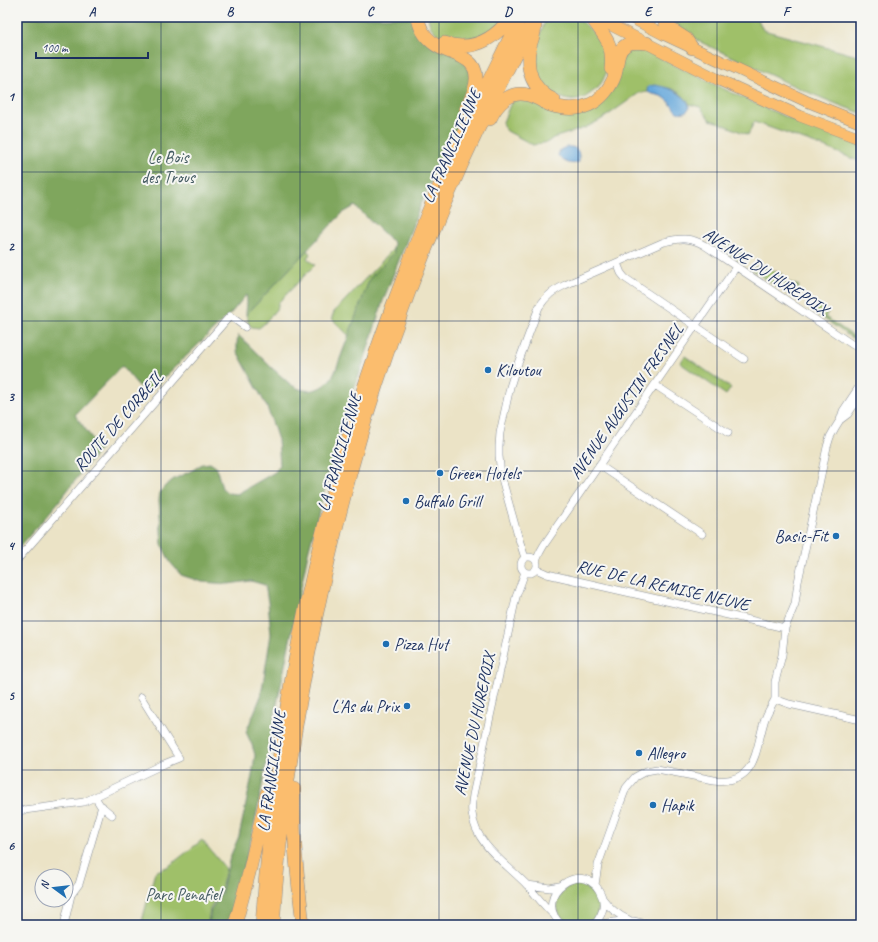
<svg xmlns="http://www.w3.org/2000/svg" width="878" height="942" font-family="Caveat,sans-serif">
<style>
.green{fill:#9fc069;stroke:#5d7864}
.forest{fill:#7fa65d;stroke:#4d6a5e}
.water{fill:#68a9db;stroke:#426c9c}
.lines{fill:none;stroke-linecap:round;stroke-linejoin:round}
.street-casing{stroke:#838992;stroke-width:8}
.primary-casing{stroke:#838992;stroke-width:12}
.highway-casing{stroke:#838992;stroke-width:14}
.street{stroke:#fff;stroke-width:7}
.primary{stroke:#fbbd6e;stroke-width:11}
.highway{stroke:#fbbd6e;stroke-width:13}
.grid{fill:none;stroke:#1b2f5e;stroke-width:1;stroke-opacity:0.55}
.poi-dot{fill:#1f6fb2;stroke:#f6f6f2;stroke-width:1.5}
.labels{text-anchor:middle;stroke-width:4;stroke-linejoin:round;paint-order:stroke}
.street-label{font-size:17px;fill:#1b2f5e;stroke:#f6f6f2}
.park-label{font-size:17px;fill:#435a61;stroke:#f6f6f2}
.poi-label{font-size:17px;fill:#1b2f5e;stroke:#f6f6f2;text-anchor:start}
.neatline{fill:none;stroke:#1b2f5e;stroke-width:1.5}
.grid-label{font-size:13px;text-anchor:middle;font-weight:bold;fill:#1b2f5e}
</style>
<rect width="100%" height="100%" fill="#f6f6f2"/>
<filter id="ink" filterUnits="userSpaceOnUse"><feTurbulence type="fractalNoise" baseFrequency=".025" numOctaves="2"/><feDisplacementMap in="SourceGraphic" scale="8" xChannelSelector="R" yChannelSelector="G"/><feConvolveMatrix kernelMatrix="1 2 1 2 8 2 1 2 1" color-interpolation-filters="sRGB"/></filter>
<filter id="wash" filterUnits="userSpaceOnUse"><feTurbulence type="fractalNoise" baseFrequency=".012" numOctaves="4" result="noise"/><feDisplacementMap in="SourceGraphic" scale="16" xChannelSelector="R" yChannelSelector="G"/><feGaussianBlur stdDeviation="0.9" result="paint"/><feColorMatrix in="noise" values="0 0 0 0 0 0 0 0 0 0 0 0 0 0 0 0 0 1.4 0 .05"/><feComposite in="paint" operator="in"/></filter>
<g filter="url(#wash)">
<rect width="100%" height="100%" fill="#ebe3c6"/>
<!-- green -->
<path class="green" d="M428,17H506L496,28L472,41L447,40L439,37L430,26Z
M547,17H573L584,23L594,33L605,50L608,69L603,80L598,88L584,98L568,100L553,95L539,81L534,64L535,46Z
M670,17H757L763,30L861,57V113C818,98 778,79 737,59C715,48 685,39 670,17Z
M634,49C647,49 657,56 668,62C679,67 690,73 701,78C753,103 806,127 861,146V162L824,147L754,122L748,135L720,123L710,120L704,112L700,107L689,104C686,97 675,88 667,88C661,87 654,88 648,89V92L639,93L611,113L602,119L585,128L553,138L548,142L533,145L507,131L503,126V122L512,100L522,99L593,109L623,57L628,51Z
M729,244L734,246L733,248L749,256L746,259L741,262L729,254L727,247Z
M393,249L395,253L370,278L349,336L333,320L332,317L334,312Z
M307,250L310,254L307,258L315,265L309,271L278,303V307L264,324L259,328L252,327L248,324V319L246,315Z
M759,266L763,267L782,274L780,279L799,286L796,294L801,297L796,299L783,291L782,288L784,286L780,284L777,287L750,268Z
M809,301L828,312L825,317L861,341V344L807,307L808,303Z
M685,356L731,388L726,395L680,363Z
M202,840L226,869L220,893L210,908L208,922L209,925H141L155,872L169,866Z
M557 905a21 21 0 1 1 42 0a21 21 0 1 1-42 0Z"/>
<!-- forest -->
<path class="forest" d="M17,17H418L424,35L470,61L471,97L423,199L383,301L364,361L348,407L328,476L308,553L274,719L265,771L252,837L228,925H211L209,923L211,909L221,894L230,857L239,836L252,776L255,755L252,745L246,732L261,696L271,634L268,602L265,585L251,581L228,584L202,582L181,575L170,562L162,545L159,500L160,492L166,485L174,479L193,470L202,464L210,463L216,467L222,488L228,493L237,494L275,472L280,465L278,440L267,407L237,351V343L238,335C250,346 261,357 273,369C281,375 288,384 297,388C313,395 328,386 335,372L370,278L394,253L393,249L394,243L355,206L343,213L330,226L246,315C246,309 248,301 246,295L232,312L146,395L122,366L75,415L100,449L56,505L17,550Z"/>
<!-- water -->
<path class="water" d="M655,85C665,87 674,89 682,96C692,103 692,115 677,112C672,107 668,98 661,96C656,94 652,95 648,92L647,89L649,86Z
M566,147C579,146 579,152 579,162C572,166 562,162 558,155L560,150Z"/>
</g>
<g filter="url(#ink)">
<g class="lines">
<defs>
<path id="street" d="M617,263L621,273L625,278L744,359
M655,385L728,433
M861,394L848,414L840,420L835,428L830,437L827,447L798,582L795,604L785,628L782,655L775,682V699L789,704L861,720
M840,420L843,411L861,384
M599,465L702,534
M521 565a8 8 0 1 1 16 0a8 8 0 1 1-16 0Z
M525,558L518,536L501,475L499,456V446L500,433L510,387L514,374L539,307C547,295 553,291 565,285L664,242C679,238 690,237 704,245L853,345L861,349
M17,560L230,316L245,327
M536,561L540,552L544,545L736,267
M536,569L547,574L785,628
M525,572L516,597L473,795C472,801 471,807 472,813C475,845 507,864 527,885C536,895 544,906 554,915
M95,797L100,805L112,815
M17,811L84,802L164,764L179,758L141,697
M527,885L550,888L559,886
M595,885L598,865L618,809L626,788L635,777L646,771L657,769L714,780C756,785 755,752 764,722C766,714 771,707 775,699
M603,899C610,909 618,915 629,920
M64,925L71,895L79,884L102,806
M562,925C528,895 587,854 602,897C606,908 601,917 594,925
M594,925L621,921H633L652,925"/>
<path id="primary" d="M595,17L719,80L800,116L861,139
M630,17L663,34L806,101L861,123"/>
<path id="highway" d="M418,17C419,27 425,37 433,43C446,55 476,54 476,77C477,88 470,100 466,109
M591,17C604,36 614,43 611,69
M663,17L666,24L672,30L686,39L692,48
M535,25C535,33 532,39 530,46C525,69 532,90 554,100
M444,43C472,52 494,40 511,17
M490,119C497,104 510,90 528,95C536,97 543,102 550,105C563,109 577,110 589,105C601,100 611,87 615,75C618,65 616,51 626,45C632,41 641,43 647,43
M294,789C292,835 298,880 303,925
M235,925L249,873L267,793
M262,925C273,757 303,589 351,428C368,373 387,319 408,265C416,244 423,223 432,203C459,140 490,79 520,17
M273,925C280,821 295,719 316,617C329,555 344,493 362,431C405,288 463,149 535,17"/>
</defs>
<!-- street casing -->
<use href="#street" class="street-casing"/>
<!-- primary casing -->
<use href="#primary" class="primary-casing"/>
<!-- highway casing -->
<use href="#highway" class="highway-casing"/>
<!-- street -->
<use href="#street" class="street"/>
<!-- primary -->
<use href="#primary" class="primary"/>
<!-- highway -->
<use href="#highway" class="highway"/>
</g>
</g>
<!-- grid -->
<path class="grid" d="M161,17V925M300,17V925M439,17V925M578,17V925M717,17V925M17,172H861M17,321H861M17,471H861M17,621H861M17,770H861"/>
<!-- markers -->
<g class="poi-dot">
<circle cx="488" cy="370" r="4"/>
<circle cx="440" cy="473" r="4"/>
<circle cx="406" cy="501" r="4"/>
<circle cx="836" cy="536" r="4"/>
<circle cx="386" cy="644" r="4"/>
<circle cx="407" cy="706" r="4"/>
<circle cx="639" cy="753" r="4"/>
<circle cx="653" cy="805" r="4"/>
</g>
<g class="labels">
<!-- street labels -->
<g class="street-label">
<text transform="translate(451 146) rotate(-66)" y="6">LA FRANCILIENNE</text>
<text transform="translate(766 271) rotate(33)" y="6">AVENUE DU HUREPOIX</text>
<text transform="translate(626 401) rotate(-55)" y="6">AVENUE AUGUSTIN FRESNEL</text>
<text transform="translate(118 421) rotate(-49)" y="6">ROUTE DE CORBEIL</text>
<text transform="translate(339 452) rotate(-74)" y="6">LA FRANCILIENNE</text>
<text transform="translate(663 585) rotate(13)" y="6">RUE DE LA REMISE NEUVE</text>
<text transform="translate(474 724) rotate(-78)" y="6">AVENUE DU HUREPOIX</text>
<text transform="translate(271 771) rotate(-82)" y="6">LA FRANCILIENNE</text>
</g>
<!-- park labels -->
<g class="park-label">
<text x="168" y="163">Le Bois<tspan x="168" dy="20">des Trous</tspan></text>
<text x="183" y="900">Parc Penafiel</text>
</g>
<!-- poi labels -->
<g class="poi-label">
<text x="496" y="376">Kiloutou</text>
<text x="448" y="479">Green Hotels</text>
<text x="414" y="507">Buffalo Grill</text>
<text x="828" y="542" text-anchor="end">Basic-Fit</text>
<text x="394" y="650">Pizza Hut</text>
<text x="399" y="712" text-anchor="end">L'As du Prix</text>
<text x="647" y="759">Allegro</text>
<text x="661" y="811">Hapik</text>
</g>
</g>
<!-- margin -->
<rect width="878" height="942" fill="none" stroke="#f6f6f2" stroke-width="44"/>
<!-- north arrow -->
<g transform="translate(54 888) rotate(285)"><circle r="19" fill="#f6f6f2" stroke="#9ea6b7"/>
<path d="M0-3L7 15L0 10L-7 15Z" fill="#1f6fb2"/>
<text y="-6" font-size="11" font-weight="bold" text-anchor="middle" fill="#1b2f5e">N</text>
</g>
<!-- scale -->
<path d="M36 52v6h112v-6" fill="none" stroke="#1b2f5e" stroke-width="2"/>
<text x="42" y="52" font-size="12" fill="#1b2f5e" stroke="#f6f6f2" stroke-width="3" paint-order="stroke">100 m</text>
<rect x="22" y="22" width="834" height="898" class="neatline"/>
<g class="grid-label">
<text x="92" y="16">A</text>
<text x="230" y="16">B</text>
<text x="370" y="16">C</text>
<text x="508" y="16">D</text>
<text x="648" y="16">E</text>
<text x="786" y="16">F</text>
<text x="11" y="101">1</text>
<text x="11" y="251">2</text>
<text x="11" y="401">3</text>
<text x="11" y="550">4</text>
<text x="11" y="700">5</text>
<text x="11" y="850">6</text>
</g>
</svg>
